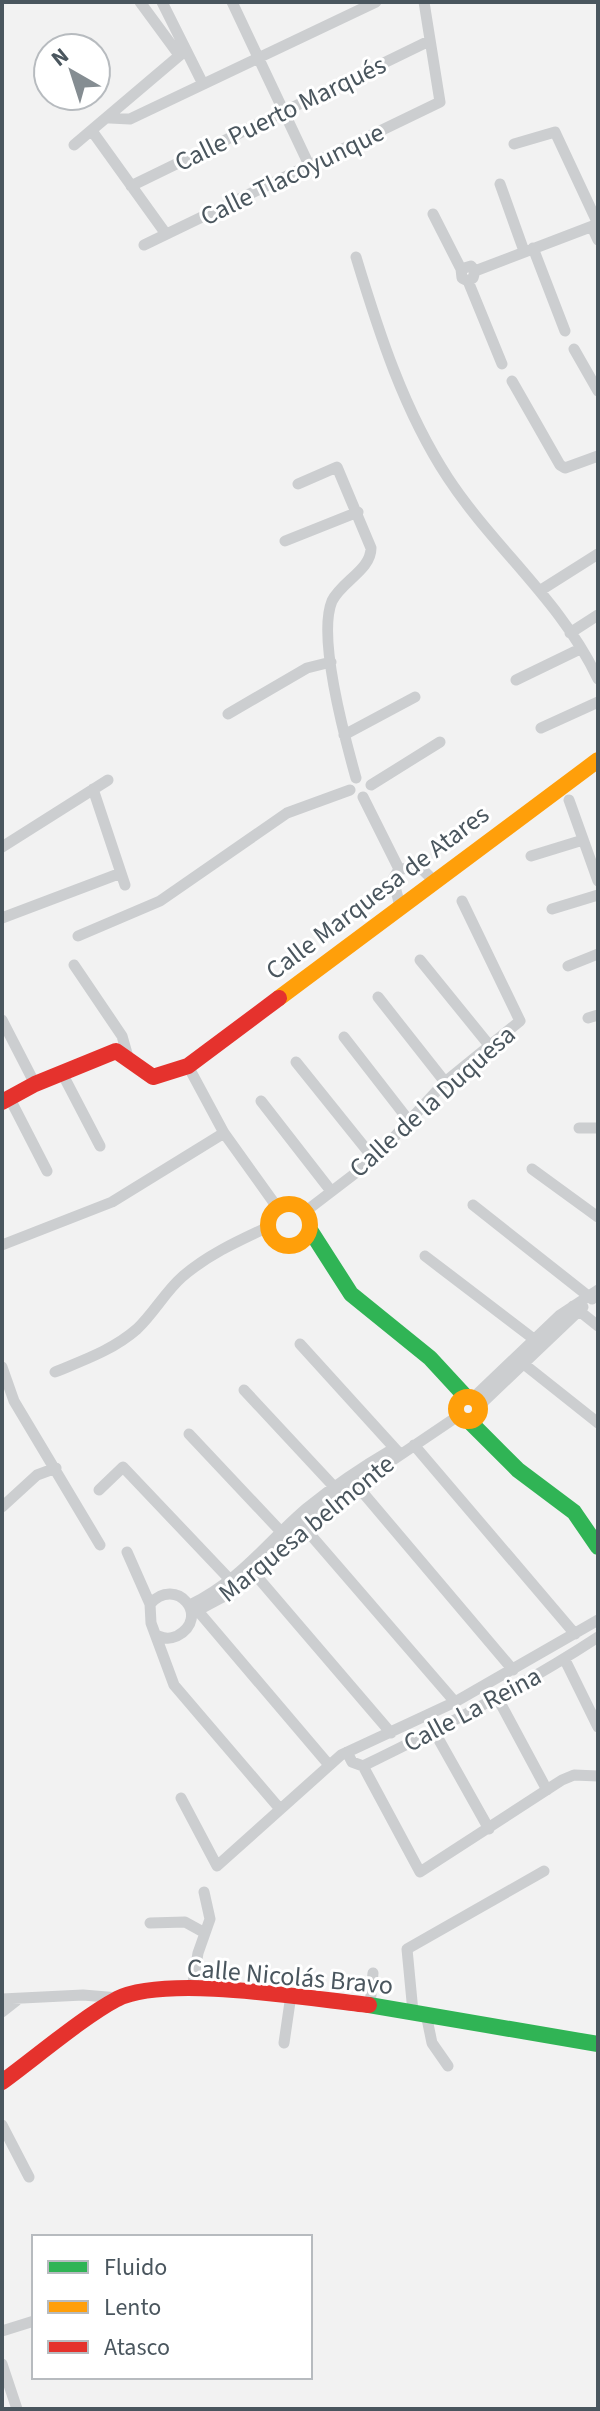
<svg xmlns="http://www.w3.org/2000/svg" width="600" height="2411" font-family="'Source Sans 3',sans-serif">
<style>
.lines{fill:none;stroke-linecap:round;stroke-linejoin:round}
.street{stroke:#ccced0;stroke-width:11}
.fast{stroke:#30b455;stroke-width:16}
.slow{stroke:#ff9f0a;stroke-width:16}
.jam{stroke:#e5322d;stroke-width:16}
.labels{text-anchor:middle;stroke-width:6;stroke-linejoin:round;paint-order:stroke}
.street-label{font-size:26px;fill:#4a565e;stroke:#fff}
</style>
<rect width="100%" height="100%" fill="#f2f2f2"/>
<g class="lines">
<!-- street -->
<path class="street" d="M140,2L179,55
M162,2L203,84
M232,2L310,167
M110,118L130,119L376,2
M92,131L166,234
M514,144L555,132L598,224
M74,145L186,50
M500,184L524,251
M131,186L429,41
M433,214L461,269L462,278L468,281L473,278L475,271L471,266L461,269
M592,227L598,240
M144,245L440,102L424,2
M533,248L565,331
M356,257C379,333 404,411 448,478C494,548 562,602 598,679
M475,271L598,224
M468,281L502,364
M574,349L598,391
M512,381L560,465L565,468L598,456
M298,484L337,467L371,548C371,570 342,581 332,601C317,637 345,739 356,778
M285,541L358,512
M541,590L598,554
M570,633L598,615
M516,680L580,649
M228,714L307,668L331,662
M541,728L598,702
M344,735L415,697
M371,785L440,742
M93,789L125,885
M363,797L399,869
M569,800L598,881
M2,847L108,780
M531,856L583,840
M400,906L393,879L399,869L421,868L433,880
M552,909L598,895
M2,918L121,873
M78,936L160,901L287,813L350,790
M420,960L489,1045
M74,965L122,1036L128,1057
M568,966L598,954
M378,997L445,1082
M588,1018L598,1015
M2,1020L35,1084
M344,1037L410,1122
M296,1062L374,1159
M188,1066L224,1133L277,1207
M63,1075L100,1146
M9,1097L47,1171
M261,1101L331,1191
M579,1128H598
M532,1169L598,1217
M473,1205L592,1299
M306,1211L374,1159L445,1082L520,1021L462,901
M2,1245L112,1202L224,1133
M425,1256L539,1343
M573,1306L598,1326
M300,1344L399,1453
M520,1361L598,1423
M2,1367L14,1401L100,1545
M55,1372C84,1360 113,1350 137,1329C154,1313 165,1292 182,1277C207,1255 238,1241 268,1227
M244,1390L338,1491
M473,1398L560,1315L598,1290
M479,1406L583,1307
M189,1434L285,1536
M414,1445L575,1634
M353,1481L513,1670
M99,1490L123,1467L236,1586
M2,1507L37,1475L56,1468
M302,1525L455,1702
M127,1552L150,1604L151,1623L174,1685L280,1809
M254,1573L391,1733
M150,1604C176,1575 212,1617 177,1636C170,1639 166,1639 158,1636
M190,1605C241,1580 266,1543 307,1508C334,1486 364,1466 393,1449
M198,1611L329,1765
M193,1613L221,1598L254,1573L302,1525L341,1495L458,1416
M565,1660L598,1727
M497,1697L547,1790
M434,1731L489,1829
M347,1752L352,1762L363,1766C443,1727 523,1686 598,1637
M363,1766L420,1872L562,1780L574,1775L598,1776
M181,1798L217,1866L341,1755L455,1702L598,1620
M150,1923L185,1922L205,1933
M192,1989L198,1953L210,1919L204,1892
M2,1999L83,1995L119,1998
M370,2005L373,1973
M2,2012L16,2001
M413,2012L407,1949L544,1871
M426,2014L432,2043L448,2066
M284,2043L291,1995
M2,2125L29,2177
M2,2331L34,2321
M2,2364L17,2409"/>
<!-- fast -->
<path class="fast" d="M310,1230L351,1294L430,1358L466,1397
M469,1421L518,1470L574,1512L598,1547
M369,2005L598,2044"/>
<!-- slow -->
<path class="slow" d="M279,998L598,760
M268 1225a21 21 0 1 1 42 0a21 21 0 1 1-42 0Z
M456 1409a12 12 0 1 1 24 0a12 12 0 1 1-24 0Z"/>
<!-- jam -->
<path class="jam" d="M2,1102L35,1084L116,1051L153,1077L188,1066L279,998
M2,2082C35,2058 83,2017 117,1999C167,1974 311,1999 369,2005"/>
</g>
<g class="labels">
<!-- street labels -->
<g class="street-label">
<text transform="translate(280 113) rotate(-26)" y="9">Calle Puerto Marqués</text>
<text transform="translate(292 174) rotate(-26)" y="9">Calle Tlacoyunque</text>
<text transform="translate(377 892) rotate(-37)" y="9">Calle Marquesa de Atares</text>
<text transform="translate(432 1101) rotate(-42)" y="9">Calle de la Duquesa</text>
<text transform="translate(306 1528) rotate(-39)" y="9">Marquesa belmonte</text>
<text transform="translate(472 1709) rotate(-28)" y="9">Calle La Reina</text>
<text transform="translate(290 1976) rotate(5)" y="9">Calle Nicolás Bravo</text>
</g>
</g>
<!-- border -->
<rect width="600" height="2411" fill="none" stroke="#4a565e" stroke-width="8"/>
<!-- legend -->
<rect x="32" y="2235" width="280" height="144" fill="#ffffff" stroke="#b7bbbf" stroke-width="2"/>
<rect x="48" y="2261" width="40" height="12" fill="#30b455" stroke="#b7bbbf" stroke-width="2"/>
<text x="104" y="2275" font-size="24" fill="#4a565e">Fluido</text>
<rect x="48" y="2301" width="40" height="12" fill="#ff9f0a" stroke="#b7bbbf" stroke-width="2"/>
<text x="104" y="2315" font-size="24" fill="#4a565e">Lento</text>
<rect x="48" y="2341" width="40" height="12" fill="#e5322d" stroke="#b7bbbf" stroke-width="2"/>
<text x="104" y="2355" font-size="24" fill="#4a565e">Atasco</text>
<!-- north arrow -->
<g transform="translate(72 72) rotate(321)"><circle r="38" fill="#ffffff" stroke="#b7bbbf" stroke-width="2"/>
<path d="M0-6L14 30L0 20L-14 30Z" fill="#858d92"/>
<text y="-12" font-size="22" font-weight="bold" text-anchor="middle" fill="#4a565e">N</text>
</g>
</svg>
